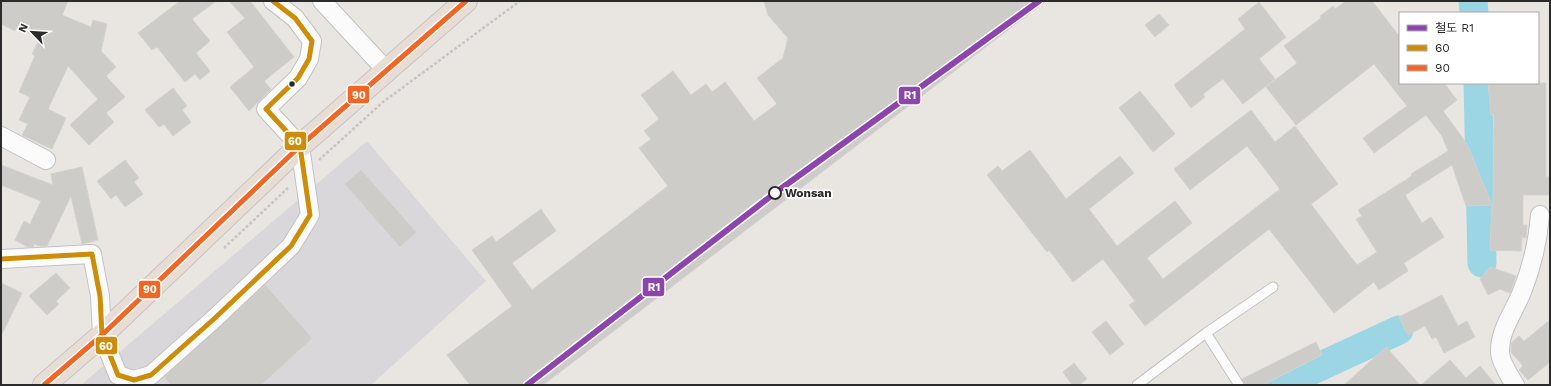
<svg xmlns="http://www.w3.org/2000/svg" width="1551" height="386" font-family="'Work Sans','Noto Sans KR',sans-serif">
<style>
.industrial{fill:#d9d7d9}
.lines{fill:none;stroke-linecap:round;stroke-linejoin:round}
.river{stroke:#9cd6e4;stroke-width:29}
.building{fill:#ceccc9;stroke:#d4d1ce}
.lane-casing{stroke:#c3c2c2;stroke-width:11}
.street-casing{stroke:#c3c2c2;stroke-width:20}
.highway-casing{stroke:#c5c4c2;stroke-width:24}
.path{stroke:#c6c6c6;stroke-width:2.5;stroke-dasharray:3 2;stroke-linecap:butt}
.lane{stroke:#fcfbfb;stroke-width:9}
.street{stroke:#fcfbfb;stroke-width:18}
.highway{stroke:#e7ddd5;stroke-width:22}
.bus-1-casing{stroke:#fff;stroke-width:8}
.bus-2-casing{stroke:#fff;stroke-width:8}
.bus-1{stroke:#ce8d09;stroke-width:5}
.bus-2{stroke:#f26522;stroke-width:5}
.rail-1-casing{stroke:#fff;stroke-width:9}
.rail-1{stroke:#8e44ad;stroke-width:6}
.bus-dot{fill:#2b2b2b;stroke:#fff;stroke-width:1.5}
.stop-dot{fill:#fff;stroke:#2b2b2b;stroke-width:2}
.labels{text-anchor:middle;stroke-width:3.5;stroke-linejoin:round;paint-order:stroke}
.stop-label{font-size:12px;font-weight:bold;fill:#2b2b2b;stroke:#fff;text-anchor:start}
.line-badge{stroke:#fff;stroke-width:1.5}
.badge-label{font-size:11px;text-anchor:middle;font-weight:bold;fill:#fff}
</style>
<rect width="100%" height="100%" fill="#e9e6e2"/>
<!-- industrial -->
<path class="industrial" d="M367,141L486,281L371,385H81Z"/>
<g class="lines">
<!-- river -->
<path class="river" d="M1473,1L1474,13
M1478,83L1482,263
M1280,385L1399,330"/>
</g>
<!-- building -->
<path class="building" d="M1,1H68L62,15L91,27L93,20L107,24L101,51L116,67L106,76L125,97L106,113L114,122L89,145L70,125L98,99L68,66L48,109L66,118L52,149L22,135L28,124L19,120L30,97L19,92L35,56L32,54L40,38L17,27L15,31L1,24Z
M180,1H216L192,19L210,41L196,53L210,71L200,80L195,74L185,82L157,47L152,50L138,33Z
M229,1H250L294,57L264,81L271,89L249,111L230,87L254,67L227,32L245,18Z
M764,1H1046L543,385H470L447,355L512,306L472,250L492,236L496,242L541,209L556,231L512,263L532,290L668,186L639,148L651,139L644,131L659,119L641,95L673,71L691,95L706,84L712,92L725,82L754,121L777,104L757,78L783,58L788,38L768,15Z
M1346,1H1372L1400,37V83H1444L1457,100L1443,111L1467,144L1492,205L1466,206L1452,165L1405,195L1422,223L1431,217L1444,237L1404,263L1408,271L1379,290L1374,282L1334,313L1269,229L1145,326L1129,305L1135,301L1103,259L1073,282L1049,250L1047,252L987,175L998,166L1002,171L1030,150L1066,199L1120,156L1134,173L1089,209L1117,246L1175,201L1192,223L1147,258L1163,279L1280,189L1247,146L1190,190L1174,169L1251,110L1275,142L1295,126L1338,184L1311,204L1357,265L1377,252L1356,219L1362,216L1358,210L1412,176L1411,174L1448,151L1442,136L1426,115L1374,153L1363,138L1407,106L1374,64L1296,125L1266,87L1297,63L1284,46L1321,18L1320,16L1333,6L1335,9Z
M1259,2L1286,37L1259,59L1275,79L1243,104L1223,79L1203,94L1205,97L1191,108L1174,85L1245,29L1238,19Z
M1159,14L1169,25L1155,37L1145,25Z
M1488,83H1546V177H1550V195H1523V225H1527L1526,238L1522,237L1521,251L1490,250L1492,205L1493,207L1494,115H1491Z
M173,88L187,106L182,110L191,122L173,136L164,124L159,127L145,110Z
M1140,91L1175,134L1153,152L1119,108Z
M125,160L139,178L134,182L143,194L125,207L116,195L111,199L97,181Z
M1,165L53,185L51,174L82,167L98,240L82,244L71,196L47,246H40L34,244L33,247H28L15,240L24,221L30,224L41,201L1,185Z
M361,170L416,232L400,247L345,184Z
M1490,267L1516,276L1510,293L1500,289L1488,295L1480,279Z
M56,273L70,288L56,301L59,304L47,315L29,296Z
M1,283L22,293L1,336Z
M265,285L312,338L261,385H171L164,377Z
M1442,295L1458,326L1467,321L1475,337L1444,353L1436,337L1432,339L1425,326L1408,335L1399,317Z
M1550,320V362L1528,380L1519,370L1523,366L1511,352V343L1519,336L1524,341Z
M1106,321L1124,344L1110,355L1092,332Z
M1316,342L1322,355L1263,385H1245L1242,379Z
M1386,347L1420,385H1344Z
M1450,360L1466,378L1480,366L1496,385H1421Z
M1074,363L1087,379L1079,385H1072L1063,372Z"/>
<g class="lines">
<defs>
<path id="lane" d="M1206,333L1239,385
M1137,385L1206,333L1273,287"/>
<path id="street" d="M322,1L386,70
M1,136L46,160
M1,259L92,254L100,296L102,335L118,375L134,380L151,375L215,318L291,246L310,215L300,146L266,109L298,78L309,59L312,41L295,18L273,1
M1515,385C1510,377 1500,361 1500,352C1499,330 1516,309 1523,289C1532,266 1538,240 1540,215"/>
<path id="highway" d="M44,385L102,335L300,146L466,1"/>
</defs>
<!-- lane casing -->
<use href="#lane" class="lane-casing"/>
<!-- street casing -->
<use href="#street" class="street-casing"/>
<!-- highway casing -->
<use href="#highway" class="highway-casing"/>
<!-- path -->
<path class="path" d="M319,160L383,102L520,1
M224,248L289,187"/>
<!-- lane -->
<use href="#lane" class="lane"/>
<!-- street -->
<use href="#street" class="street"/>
<!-- highway -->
<use href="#highway" class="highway"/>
<defs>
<path id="bus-1" d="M1,259L92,254L100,296L102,335L118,375L134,380L151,375L215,318L291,246L310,215L300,146L266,109L298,78L309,59L312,41L295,18L273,1"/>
<path id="bus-2" d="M44,385L102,335L300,146L466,1"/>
</defs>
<!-- bus-1 casing -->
<use href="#bus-1" class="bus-1-casing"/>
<!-- bus-2 casing -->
<use href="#bus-2" class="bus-2-casing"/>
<!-- bus-1 -->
<use href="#bus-1" class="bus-1"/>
<!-- bus-2 -->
<use href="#bus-2" class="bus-2"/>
<defs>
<path id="rail-1" d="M527,385L775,193L1039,1"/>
</defs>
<!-- rail-1 casing -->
<use href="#rail-1" class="rail-1-casing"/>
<!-- rail-1 -->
<use href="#rail-1" class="rail-1"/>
</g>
<!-- markers -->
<circle class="bus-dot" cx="292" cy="84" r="3.5"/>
<circle class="stop-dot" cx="775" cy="193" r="6"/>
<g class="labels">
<!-- stop labels -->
<g class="stop-label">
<text x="785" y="197">Wonsan</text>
</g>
</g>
<g class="line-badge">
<rect x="347" y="85" width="23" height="19" rx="4" fill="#f26522"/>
<rect x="898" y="86" width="23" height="19" rx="4" fill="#8e44ad"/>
<rect x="284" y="131" width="23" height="20" rx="4" fill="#ce8d09"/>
<rect x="642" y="277" width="23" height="20" rx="4" fill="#8e44ad"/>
<rect x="138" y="280" width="23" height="19" rx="4" fill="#f26522"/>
<rect x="95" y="336" width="23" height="19" rx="4" fill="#ce8d09"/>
</g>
<g class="badge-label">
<text x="359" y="99">90</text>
<text x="910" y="99">R1</text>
<text x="295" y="145">60</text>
<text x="654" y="291">R1</text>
<text x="150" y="293">90</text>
<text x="106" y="350">60</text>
</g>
<!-- border -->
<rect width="1551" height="386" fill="none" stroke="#2b2b2b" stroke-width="4"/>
<!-- legend -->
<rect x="1399" y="12" width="140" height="72" fill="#ffffff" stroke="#aaaaaa"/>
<rect x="1407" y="25" width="20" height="6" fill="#8e44ad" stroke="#aaaaaa"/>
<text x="1435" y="32" font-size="12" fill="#2b2b2b">철도 R1</text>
<rect x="1407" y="45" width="20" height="6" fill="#ce8d09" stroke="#aaaaaa"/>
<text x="1435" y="52" font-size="12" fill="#2b2b2b">60</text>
<rect x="1407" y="65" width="20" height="6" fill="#f26522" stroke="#aaaaaa"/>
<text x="1435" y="72" font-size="12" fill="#2b2b2b">90</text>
<!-- north arrow -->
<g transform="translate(32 32) rotate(295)" stroke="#ffffff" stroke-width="3" paint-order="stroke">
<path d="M0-3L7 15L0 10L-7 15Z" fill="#2b2b2b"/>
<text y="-6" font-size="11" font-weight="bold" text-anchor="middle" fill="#2b2b2b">N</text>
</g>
</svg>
